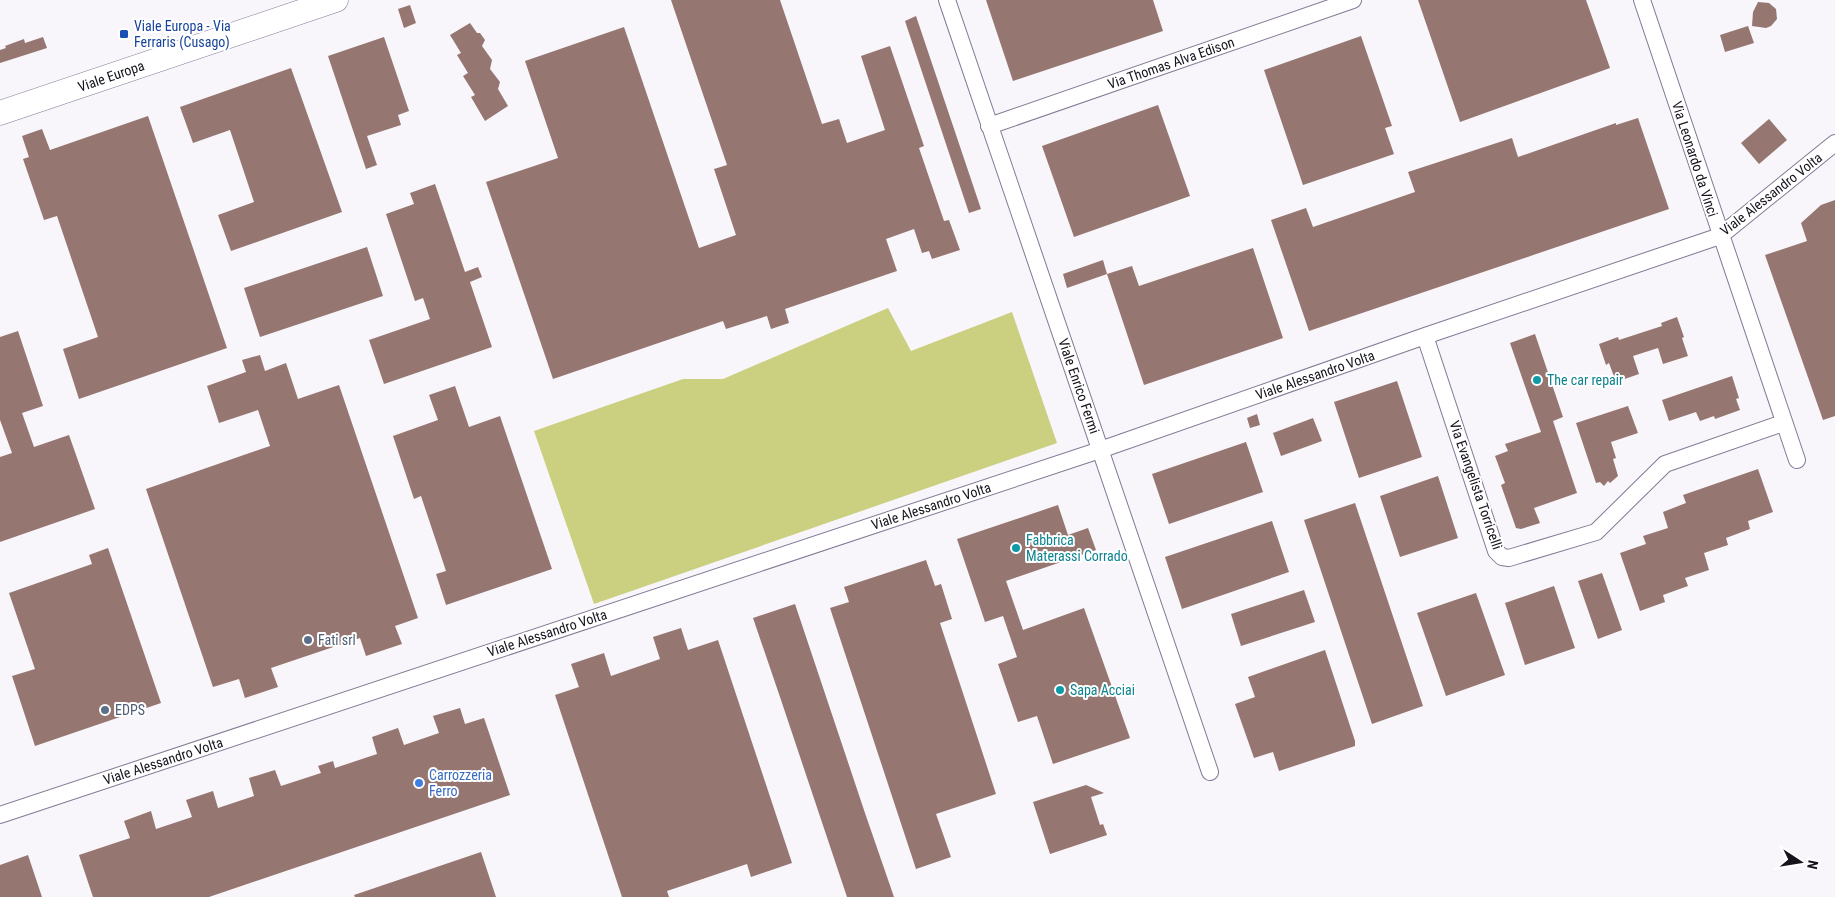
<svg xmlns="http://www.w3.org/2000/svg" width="1835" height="897" font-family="'Roboto Condensed',sans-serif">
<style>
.green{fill:#cbcf80}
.building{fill:#967670}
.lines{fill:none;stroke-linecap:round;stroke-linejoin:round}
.minor-casing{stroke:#837994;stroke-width:18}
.secondary-casing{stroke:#837994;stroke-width:25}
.minor{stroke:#fff;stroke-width:16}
.secondary{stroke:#fff;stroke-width:24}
.transit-dot{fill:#1a4fb4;stroke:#fff;stroke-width:2}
.culture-dot{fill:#0f9aa8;stroke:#fff;stroke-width:2}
.service-dot{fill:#5c6f8a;stroke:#fff;stroke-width:2}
.shop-dot{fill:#3f7fe0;stroke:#fff;stroke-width:2}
.labels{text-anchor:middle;stroke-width:4;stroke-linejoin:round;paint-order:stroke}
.transit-label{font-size:14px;fill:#164399;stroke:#fff;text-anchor:start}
.street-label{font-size:14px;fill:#17131d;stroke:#fff}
.culture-label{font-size:14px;fill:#0d838f;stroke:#fff;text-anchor:start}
.service-label{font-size:14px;fill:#4e5e75;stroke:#fff;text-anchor:start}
.shop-label{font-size:14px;fill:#366cbe;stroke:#fff;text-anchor:start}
</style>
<rect width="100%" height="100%" fill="#f8f5fb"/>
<!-- green -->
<path class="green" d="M888,308L911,351L1012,312L1057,443L594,604L534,431L683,379H723Z"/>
<!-- building -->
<path class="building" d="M671,0H780L822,124L839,119L847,143L885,130L861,56L890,46L924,146L919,148L944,221L949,220L960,250L932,259L929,251L922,253L914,229L886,239L897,271L785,309L789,323L771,329L767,316L726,329L723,321L553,379L486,182L558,158L525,61L624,27L699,248L736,235L714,169L727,165Z
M986,0H1153L1163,31L1013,81Z
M1418,0H1586L1610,68L1460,122Z
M1758,2L1769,3L1776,9L1777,19L1771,26L1766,28L1752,26L1753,12Z
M410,5L416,23L404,28L398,9Z
M916,16L981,209L969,213L905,21Z
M470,23L477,33H480L485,40L482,46L492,60L490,69L500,82L498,89L508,106L485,121L471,97L475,95L463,76L468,73L457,55L461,53L450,35Z
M1748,26L1754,43L1725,52L1720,35Z
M1361,36L1392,126L1385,128L1394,154L1303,185L1264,70Z
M43,37L47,48L0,63V50L6,48L5,46L24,39L25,43Z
M384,37L409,111L398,115L401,125L367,136L377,165L366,169L328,56Z
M291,68L342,212L231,251L218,215L254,202L230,130L193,143L180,107Z
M1158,105L1190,196L1074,237L1042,146Z
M148,116L227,348L79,399L63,349L98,337L57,216L44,220L23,159L29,157L22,136L42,129L50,150Z
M1638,118L1669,209L1309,331L1271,220L1306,208L1313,227L1415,192L1408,172L1512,138L1518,157L1616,123V125Z
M1769,119L1787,140L1759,164L1741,143Z
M435,184L465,272L478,267L482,277L470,282L492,347L384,384L369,340L430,319L423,298L415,301L386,214L414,204L410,193Z
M1835,200V416L1823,420L1765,255L1807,241L1801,223L1821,205Z
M367,247L383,296L260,337L244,288Z
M1253,248L1283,338L1144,385L1107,274L1132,266L1139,286Z
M1103,260L1107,274L1067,288L1063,274Z
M1677,317L1684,337L1682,338L1688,356L1663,364L1658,348L1633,356L1639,374L1616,382L1609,363L1606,365L1599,344L1618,337L1619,340L1662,326L1661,323Z
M18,331L43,406L22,413L34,447L69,435L95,509L0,542V457L12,453L0,420V337Z
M1535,334L1563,417L1553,421L1577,493L1534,508L1540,523L1521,529L1516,528L1501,485L1505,483L1495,456L1508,451L1505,444L1541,432L1510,343Z
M260,355L265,371L286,363L298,399L339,385L418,618L395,626L402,644L366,656L360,638L271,668L278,687L245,698L239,679L213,687L146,489L270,446L258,410L219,423L207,386L246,372L242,360Z
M1732,376L1739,398L1736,399L1740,410L1715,419L1714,416L1700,421L1696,412L1669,421L1662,400Z
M1397,381L1422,457L1359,478L1334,402Z
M455,386L469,427L500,416L552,569L446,605L436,574L446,571L421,496L414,499L393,436L438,420L429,395Z
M1628,406L1638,433L1611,442L1616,458L1613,459L1618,476L1610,483L1608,481L1604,486L1600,482L1596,483L1576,423Z
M1257,414L1260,425L1250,428L1247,418Z
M1313,418L1322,441L1281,456L1273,433Z
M1246,442L1263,492L1169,524L1152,474Z
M1758,469L1773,512L1748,521L1750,529L1726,538L1728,545L1704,553L1709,570L1685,578L1688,586L1663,595L1665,602L1640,611L1620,553L1646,544L1643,536L1668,528L1663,512L1686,503L1683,495Z
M1438,476L1458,538L1400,557L1380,496Z
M1355,503L1423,706L1372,724L1304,520Z
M1058,505L1068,535L1088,528L1096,550L1006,581L1023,630L1084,608L1130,738L1053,764L1037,716L1018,722L998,664L1017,657L1003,616L985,622L957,539Z
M1272,521L1289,572L1182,609L1165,557Z
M108,548L161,703L35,746L12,676L35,669L9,593L92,564L89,555Z
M926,560L935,586L941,584L952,619L940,623L996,794L936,814L951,857L916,869L830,608L849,602L844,587Z
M1602,573L1622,630L1598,639L1578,581Z
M1554,586L1575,648L1525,665L1505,603Z
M1304,590L1315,622L1241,646L1231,614Z
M1476,593L1505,675L1446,696L1417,613Z
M795,604L866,816L894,897H847L780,697L753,618Z
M681,628L688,650L718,640L792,863L751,877L747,864L667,891L669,897H622L555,695L579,687L571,664L604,653L611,676L660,659L653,637Z
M1325,650L1355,741V746L1279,771L1273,752L1254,758L1235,704L1255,697L1248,677Z
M460,708L465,724L484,718L510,795L209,897H93L79,855L130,838L124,821L151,811L156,829L192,817L186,800L213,791L218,808L254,796L249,778L275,770L281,786L321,773L318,766L333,761L335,768L377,754L372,737L398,728L404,745L439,733L433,716Z
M1086,785L1104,793L1091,797L1100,825L1103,824L1107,835L1050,854L1033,802Z
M481,852L496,897H355L354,895Z
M28,855L42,897H0V865Z"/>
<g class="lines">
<defs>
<path id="minor" d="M947,0L1210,772
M1642,0L1797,460
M989,126L1353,0
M1425,336L1496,551L1502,557L1509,558L1596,532L1665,464L1783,423
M0,815L1100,450L1425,336L1720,236L1835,143"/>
<path id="secondary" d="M0,113L336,0"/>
</defs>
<!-- minor casing -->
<use href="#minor" class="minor-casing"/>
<!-- secondary casing -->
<use href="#secondary" class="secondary-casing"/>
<!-- minor -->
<use href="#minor" class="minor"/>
<!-- secondary -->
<use href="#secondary" class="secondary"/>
</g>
<!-- markers -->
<rect class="transit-dot" x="119" y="29" width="10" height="10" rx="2.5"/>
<g class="culture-dot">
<circle cx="1537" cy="380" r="5"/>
<circle cx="1016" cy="548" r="5"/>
<circle cx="1060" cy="690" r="5"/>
</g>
<g class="service-dot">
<circle cx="308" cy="640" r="5"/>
<circle cx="105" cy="710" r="5"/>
</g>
<circle class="shop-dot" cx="419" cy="783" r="5"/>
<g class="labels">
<!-- transit labels -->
<g class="transit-label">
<text x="134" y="31">Viale Europa - Via<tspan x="134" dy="16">Ferraris (Cusago)</tspan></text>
</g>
<!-- street labels -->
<g class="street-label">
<text transform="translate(1171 63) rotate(-19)" y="5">Via Thomas Alva Edison</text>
<text transform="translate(111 76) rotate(-19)" y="5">Viale Europa</text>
<text transform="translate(1695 159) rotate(72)" y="5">Via Leonardo da Vinci</text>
<text transform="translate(1771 194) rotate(-38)" y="5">Viale Alessandro Volta</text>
<text transform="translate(1315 375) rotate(-19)" y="5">Viale Alessandro Volta</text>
<text transform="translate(1079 386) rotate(71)" y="5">Viale Enrico Fermi</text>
<text transform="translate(1476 485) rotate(71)" y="5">Via Evangelista Torricelli</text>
<text transform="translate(931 506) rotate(-18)" y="5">Viale Alessandro Volta</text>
<text transform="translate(547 633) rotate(-18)" y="5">Viale Alessandro Volta</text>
<text transform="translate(163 761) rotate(-18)" y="5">Viale Alessandro Volta</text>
</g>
<!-- culture labels -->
<g class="culture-label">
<text x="1547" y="385">The car repair</text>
<text x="1026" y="545">Fabbrica<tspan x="1026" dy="16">Materassi Corrado</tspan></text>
<text x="1070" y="695">Sapa Acciai</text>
</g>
<!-- service labels -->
<g class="service-label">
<text x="318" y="645">Fati srl</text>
<text x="115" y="715">EDPS</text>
</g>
<!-- shop labels -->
<g class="shop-label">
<text x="429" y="780">Carrozzeria<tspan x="429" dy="16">Ferro</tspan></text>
</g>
</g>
<!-- north arrow -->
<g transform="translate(1800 862) rotate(102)" stroke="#ffffff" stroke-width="4" paint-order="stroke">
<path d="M0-4L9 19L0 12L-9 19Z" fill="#17131d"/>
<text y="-8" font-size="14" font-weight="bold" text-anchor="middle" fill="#17131d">N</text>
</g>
</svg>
